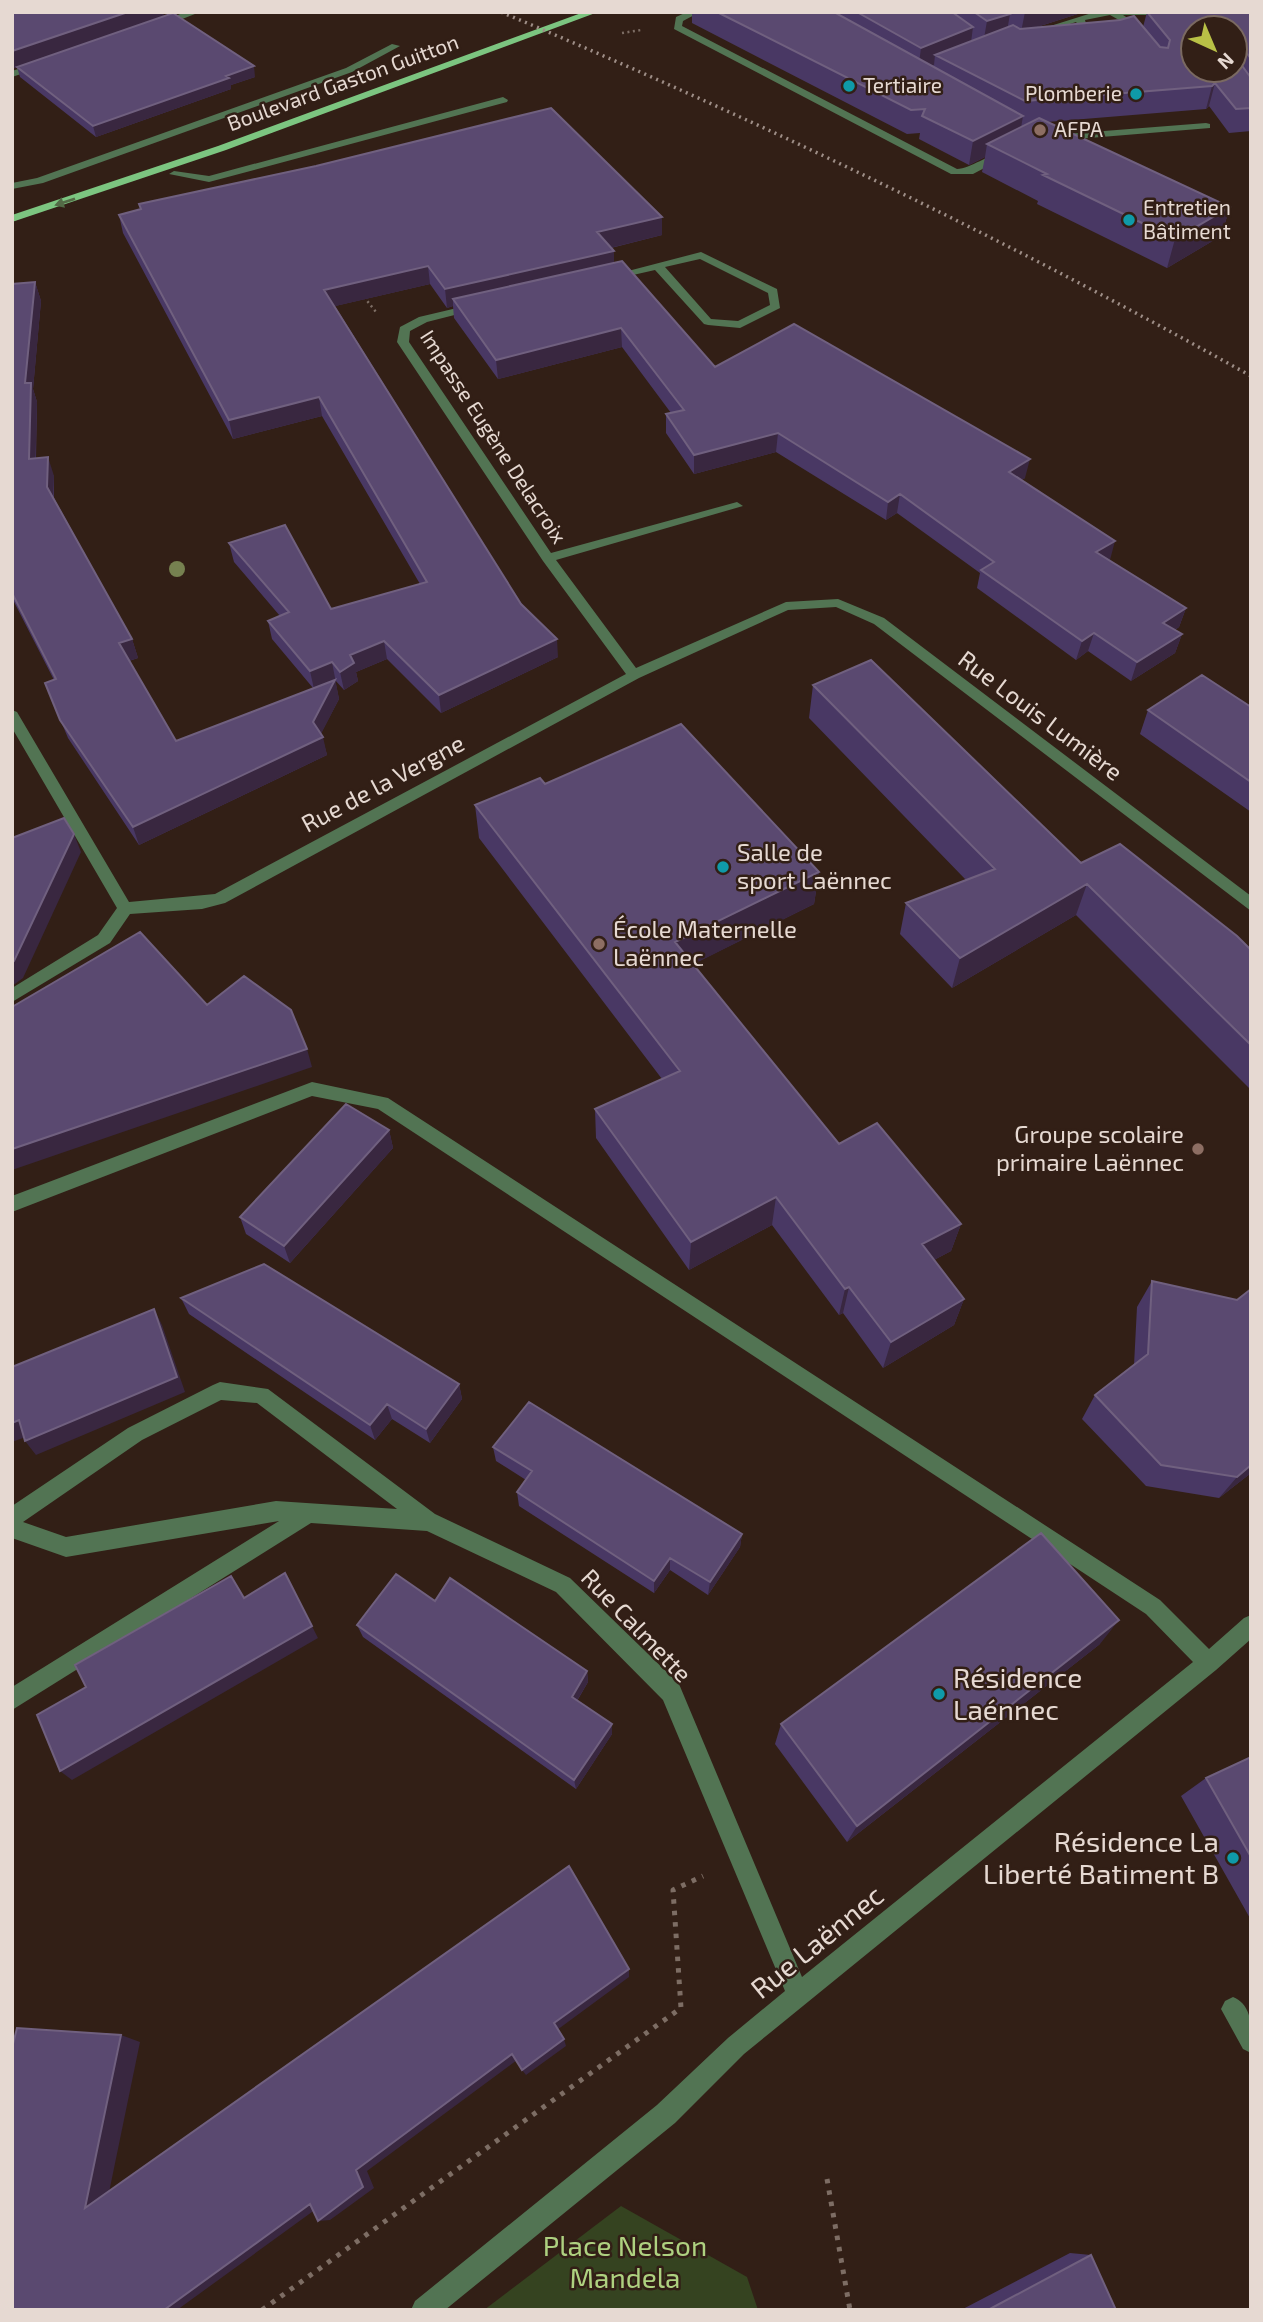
<svg xmlns="http://www.w3.org/2000/svg" width="1263" height="2322" font-family="'Exo 2',sans-serif">
<style>
.green{fill:#354320}
.lines{fill:none;stroke-linecap:round;stroke-linejoin:round}
.path-far1{stroke:#7d6d64;stroke-width:2.5;stroke-dasharray:2 3.5;stroke-linecap:butt}
.path{stroke:#7d6d64;stroke-width:5;stroke-dasharray:4.5 7;stroke-linecap:butt}
.minor{fill:#527453;fill-rule:evenodd}
.major{fill:#7cc580;fill-rule:evenodd}
.rail{stroke:#9e8e87;stroke-width:3.5;stroke-dasharray:2 4.5;stroke-linecap:butt}
.tree{fill:#768150}
.wall{fill:#493864;fill-rule:evenodd}
.shaded-wall{fill:#392740}
.building{fill:#5a4970;stroke:#70607f;stroke-width:2}
.oneway{fill:#536a46}
.culture-dot{fill:#0f9aa8;stroke:#321f16;stroke-width:2.5}
.education-dot{fill:#8d6e63;stroke:#321f16;stroke-width:2.5}
.labels{text-anchor:middle;stroke-width:5;stroke-linejoin:round;paint-order:stroke}
.far-street-label{font-size:21px;fill:#e6d9d2;stroke:#321f16}
.far-poi-label{font-size:21px;fill:#e6d9d2;stroke:#321f16;text-anchor:start}
.street-label{font-size:24px;fill:#e6d9d2;stroke:#321f16}
.poi-label{font-size:24px;fill:#e6d9d2;stroke:#321f16;text-anchor:start}
.near-poi-label{font-size:28px;fill:#e6d9d2;stroke:#321f16;text-anchor:start}
.near-street-label{font-size:28px;fill:#e6d9d2;stroke:#321f16}
.near-park-label{font-size:28px;fill:#aed180;stroke:#321f16}
</style>
<rect width="100%" height="100%" fill="#321f16"/>
<!-- green -->
<path class="green" d="M621,2206L747,2277L758,2310H484Z"/>
<g class="lines">
<!-- path-far1 -->
<path class="path-far1" d="M622,33L641,30
M364,297L376,312"/>
<!-- path -->
<path class="path" d="M827,2179L850,2310
M262,2310L681,2008L673,1890L703,1876"/>
<!-- minor -->
<path class="minor" d="M185,12H200L162,27L154,25Z
M687,12H700L683,21L682,26L957,169C973,169 996,147 1009,155L973,174H951L674,29L676,17Z
M1095,12H1204L1199,15H1123L1137,24L1140,37L1135,40L1130,37L1128,25L1110,15L1085,20L1087,27L1082,30L1076,22L1033,36L1028,33Z
M392,44L400,46L352,72L43,183L12,189V183L37,178L346,68Z
M39,62L44,65L42,67L12,77V71Z
M503,97L508,100L507,102L209,182L169,174L174,171L209,176Z
M1206,123L1210,124V128L1053,141L1048,138L1053,135Z
M701,252L777,289L780,308L740,328L708,325L704,324L655,270L611,280L605,277ZM700,259L768,293L770,305L738,321L711,319L665,267Z
M474,304L480,307L478,309L427,322L410,331L409,342L551,553L737,502L743,506L556,560L636,668L786,602L838,599L884,618L1251,896V911L874,624L836,607L788,610L639,678L225,903L202,909L130,914L110,943L12,1002V988L98,935L117,908L12,728V710L17,712L129,902L215,894L626,674L543,561L397,342L400,327L419,317Z
M312,1082L388,1098L1160,1600L1209,1649L1244,1618L1251,1615V1639L1216,1670L744,2054L675,2123L445,2310H411L415,2301L657,2105L728,2038L785,1991L663,1700L556,1592L427,1531L311,1523L12,1710V1687L279,1521L66,1557L12,1538V1506L128,1428L213,1385L220,1382L268,1389L435,1514L570,1578L679,1684L802,1977L1193,1662L1146,1614L378,1109L312,1096L12,1212V1196ZM221,1400L257,1403L397,1509L276,1501L66,1537L23,1522L142,1440Z
M1233,1997C1255,2006 1251,2033 1251,2053L1243,2049L1221,2009L1225,2001Z"/>
<!-- major -->
<path class="major" d="M584,12H598L226,150L12,222V215L218,146Z"/>
<!-- rail -->
<path class="rail" d="M501,12C758,120 1008,240 1251,376"/>
</g>
<!-- trees -->
<circle class="tree" cx="177" cy="569" r="8"/>
<!-- wall -->
<path class="wall" d="M692,12H1084L1034,28L1143,27L1147,12H1251V131L1229,133L1209,106L1206,109L1047,122L1230,207L1221,236L1167,268L1037,204L1038,201L982,172L985,157L969,165L919,139L920,133L907,134L692,23ZM1235,28V70H1193Z
M164,16L255,77L231,85V89L96,137L20,77L17,67Z
M139,204L662,235L611,248L614,262L715,367L1025,478L1021,480L1109,560L1186,608L1179,627L1175,630L1182,634L1175,653L1131,681L1088,651L1076,660L977,588L980,573L897,513L886,520L776,452L694,474L666,433V414L671,413L622,347L498,379L454,318L453,306L447,308L430,284L335,306L521,604L558,657L441,713L387,659L356,672L358,681L344,690L335,680L339,699L321,733L327,755L139,845L68,738L45,683L54,680L12,598V284L35,282L41,301L33,389L37,402L36,458L54,476V498L132,639L138,658L129,661L176,741L313,688L272,639L268,621L280,616L234,562L229,543L331,609L420,584L322,416L233,439L123,233L119,215L140,209Z
M813,685L1081,863L1251,950V1090L1076,915L952,988L900,934L906,903L966,880L809,718Z
M1251,707V812L1140,734L1148,710Z
M545,784L819,872L814,904L693,964L839,1144L961,1224L951,1251L934,1260L964,1299L954,1325L883,1368L843,1313L839,1315L772,1225L689,1270L596,1138L595,1109L662,1079L479,838L475,805Z
M389,1130L393,1148L290,1263L246,1234L240,1217Z
M1152,1281L1237,1300L1251,1473L1219,1498L1146,1486L1082,1419L1095,1395L1134,1365L1137,1307Z
M181,1298L459,1384L462,1399L430,1443L392,1419L375,1440L189,1314Z
M493,1447L742,1534L740,1547L708,1595L670,1570L654,1593L519,1506L517,1492L526,1480L496,1461Z
M435,1601L587,1671L588,1682L577,1701L612,1724V1734L576,1789L363,1637L357,1625Z
M1100,1644L847,1842L775,1744L781,1724Z
M1251,1757V1920L1181,1796L1206,1778Z
M1070,2253L1091,2255L1116,2310H961Z"/>
<!-- shaded-wall -->
<path class="shaded-wall" d="M128,12H163L164,16L12,69V51Z
M1025,12H1084L1021,32Z
M1010,14L1006,37L983,44L987,21Z
M973,27L970,50L935,55L934,65L918,71L921,48Z
M254,66L255,77L231,85V89L96,137L93,126Z
M1215,83L1209,106L1206,109L1212,86Z
M1023,116L1019,140L987,144L985,157L969,165L973,141Z
M1230,207L1221,236L1167,268L1175,239Z
M662,217V235L598,251L597,232Z
M614,251V269L453,299V306L447,308L445,289Z
M428,266L430,284L327,308L324,290Z
M35,282L41,301L33,389L37,402L35,478L29,459L25,383Z
M621,328L622,347L498,379L496,360Z
M319,397L322,416L233,439L229,420Z
M778,433L776,452L694,474V455Z
M48,457L54,476L53,506L47,487Z
M1030,459L1025,478L1004,491L1009,472Z
M900,494L897,513L886,520L888,502Z
M1115,541L1110,560L1096,552Z
M1186,608L1179,627L1157,642L1163,623Z
M1094,633L1088,651L1076,660L1082,641Z
M1182,634L1175,653L1131,681L1137,662Z
M132,639L138,658L125,662L119,643Z
M557,639L558,657L441,713L439,695Z
M384,641L387,659L356,672L358,681L344,690L340,672L350,655Z
M332,662L339,699L318,740L323,737L327,755L139,845L133,827L313,722L314,689L310,671Z
M74,834L81,852L23,978L12,986V963Z
M819,872L814,904L674,974L675,942Z
M1087,884L1076,915L952,988L960,958Z
M307,1049L312,1067L12,1170V1149Z
M389,1130L393,1148L290,1263L284,1246Z
M776,1197L772,1225L689,1270L691,1242Z
M961,1224L951,1251L913,1271L922,1244Z
M849,1287L843,1313L839,1315L845,1289Z
M964,1299L954,1325L883,1368L891,1342Z
M154,1309L162,1325L185,1392L36,1455L25,1441Z
M459,1384L462,1399L430,1443L426,1429Z
M387,1404L392,1419L375,1440L370,1425Z
M19,1420L31,1435L12,1442V1423Z
M1251,1465V1473L1219,1498L1237,1477Z
M742,1534L740,1547L708,1595L710,1582Z
M670,1558V1570L654,1593V1581Z
M291,1585L318,1638L72,1780L60,1771Z
M1119,1620L1100,1644L847,1842L857,1826Z
M587,1671L588,1682L573,1707L572,1697Z
M612,1724V1734L576,1789L574,1780Z
M629,1969V1977L557,2030L554,2023Z
M121,2035L140,2042L106,2207L85,2208Z
M564,2039L566,2046L526,2075L522,2070Z
M512,2054L517,2060L367,2171L374,2188L330,2220L318,2221L356,2170Z
M310,2204H323L177,2310H164Z"/>
<!-- building -->
<path class="building" d="M12,12H128L12,51Z
M717,12H834L1023,116L973,141L922,116L925,109L911,110Z
M857,12H952L973,27L921,48Z
M974,12H1008L1010,14L987,21Z
M1147,12H1251V59L1241,45H1235V28H1193V70H1235V56L1251,78V108L1236,109L1215,83L1212,86L1025,101L935,55L1013,25L1020,29L1120,20L1134,16L1160,47L1168,48L1170,40Z
M173,13L254,66L226,76L229,78L93,126L17,67Z
M551,108L662,217L597,232L614,251L445,289L428,266L324,290L521,604L557,639L439,695L384,641L350,655L354,663L340,672L332,662L310,671L268,621L289,612L229,543L285,525L331,609L427,582L319,397L229,420L119,215L141,209L139,204L316,166Z
M1039,118L1230,207L1175,239L1043,175L1047,174L987,144Z
M622,261L715,367L794,324L1030,459L1009,472L1115,541L1096,552L1186,608L1163,623L1182,634L1137,662L1094,633L1082,641L981,570L994,562L900,494L888,502L778,433L694,455L666,414L684,410L621,328L496,360L453,299Z
M35,282L25,383H31L29,459L48,457L47,487L132,639L119,643L176,741L335,680L313,722L323,737L133,827L60,720L45,683L56,679L12,593V284Z
M871,660L1081,863L1120,844L1237,936L1251,950V1045L1087,884L960,958L906,903L995,869L813,685Z
M1202,675L1251,707V782L1148,710Z
M681,724L819,872L675,942L839,1144L877,1123L961,1224L922,1244L964,1299L891,1342L849,1287L845,1289L776,1197L691,1242L595,1109L680,1071L475,805L540,778L545,784Z
M64,818L74,834L14,961L12,963V838Z
M140,932L207,1005L244,976L291,1010L307,1049L12,1149V1007Z
M346,1104L389,1130L284,1246L240,1217Z
M264,1264L459,1384L426,1429L387,1404L370,1425L181,1298Z
M1152,1281L1237,1300L1251,1289V1465L1237,1477L1161,1465L1095,1395L1148,1354Z
M154,1309L177,1377L25,1441L19,1420L12,1423V1367Z
M529,1402L742,1534L710,1582L670,1558L654,1581L517,1492L532,1471L493,1447Z
M1041,1533L1119,1620L857,1826L781,1724Z
M285,1573L312,1626L60,1771L37,1715L86,1687L75,1665L231,1576L244,1598Z
M396,1574L435,1601L450,1578L587,1671L572,1697L612,1724L574,1780L357,1625Z
M1251,1757V1857L1206,1778Z
M569,1866L629,1969L554,2023L564,2039L522,2070L512,2054L356,2170L363,2187L318,2221L310,2204L164,2310H12V2048L17,2028L121,2035L85,2208Z
M1091,2255L1116,2310H988Z"/>
<!-- one-way arrows -->
<defs><path id="oneway-solid" d="M-6-.8H1V-3.2L6.5 0L1 3.2V.8H-6Z" transform="scale(1.75)"/></defs>
<use class="oneway" href="#oneway-solid" transform="translate(65 202) rotate(162)"/>
<!-- markers -->
<g class="culture-dot">
<circle cx="849" cy="86" r="7"/>
<circle cx="1136" cy="94" r="7"/>
<circle cx="1129" cy="220" r="7"/>
<circle cx="723" cy="867" r="7"/>
<circle cx="939" cy="1694" r="7"/>
<circle cx="1233" cy="1858" r="7"/>
</g>
<g class="education-dot">
<circle cx="1040" cy="130" r="7"/>
<circle cx="599" cy="944" r="7"/>
<circle cx="1198" cy="1149" r="7"/>
</g>
<g class="labels">
<!-- far-street labels -->
<g class="far-street-label">
<text transform="translate(343 83) rotate(-20)" y="7">Boulevard Gaston Guitton</text>
<text transform="translate(493 437) rotate(57)" y="7">Impasse Eugène Delacroix</text>
</g>
<!-- far-poi labels -->
<g class="far-poi-label">
<text x="863" y="93">Tertiaire</text>
<text x="1122" y="101" text-anchor="end">Plomberie</text>
<text x="1054" y="137">AFPA</text>
<text x="1143" y="215">Entretien<tspan x="1143" dy="24">Bâtiment</tspan></text>
</g>
<!-- street labels -->
<g class="street-label">
<text transform="translate(1040 716) rotate(37)" y="8">Rue Louis Lumière</text>
<text transform="translate(383 784) rotate(-28)" y="8">Rue de la Vergne</text>
<text transform="translate(636 1626) rotate(46)" y="8">Rue Calmette</text>
</g>
<!-- poi labels -->
<g class="poi-label">
<text x="737" y="861">Salle de<tspan x="737" dy="28">sport Laënnec</tspan></text>
<text x="613" y="938">École Maternelle<tspan x="613" dy="28">Laënnec</tspan></text>
<text x="1184" y="1143" text-anchor="end">Groupe scolaire<tspan x="1184" dy="28">primaire Laënnec</tspan></text>
</g>
<!-- near-poi labels -->
<g class="near-poi-label">
<text x="953" y="1688">Résidence<tspan x="953" dy="32">Laénnec</tspan></text>
<text x="1219" y="1852" text-anchor="end">Résidence La<tspan x="1219" dy="32">Liberté Batiment B</tspan></text>
</g>
<!-- near-street labels -->
<g class="near-street-label">
<text transform="translate(817 1942) rotate(-39)" y="10">Rue Laënnec</text>
</g>
<!-- near-park labels -->
<g class="near-park-label">
<text x="625" y="2256">Place Nelson<tspan x="625" dy="32">Mandela</tspan></text>
</g>
</g>
<!-- border -->
<rect width="1263" height="2322" fill="none" stroke="#e6d9d2" stroke-width="28"/>
<!-- north arrow -->
<g transform="translate(1214 49) rotate(136)"><circle r="33" fill="#321f16" stroke="#7a6961" stroke-width="2"/>
<path d="M0-5L12 26L0 18L-12 26Z" fill="#b9c146"/>
<text y="-10" font-size="19" font-weight="bold" text-anchor="middle" fill="#e6d9d2">N</text>
</g>
</svg>
